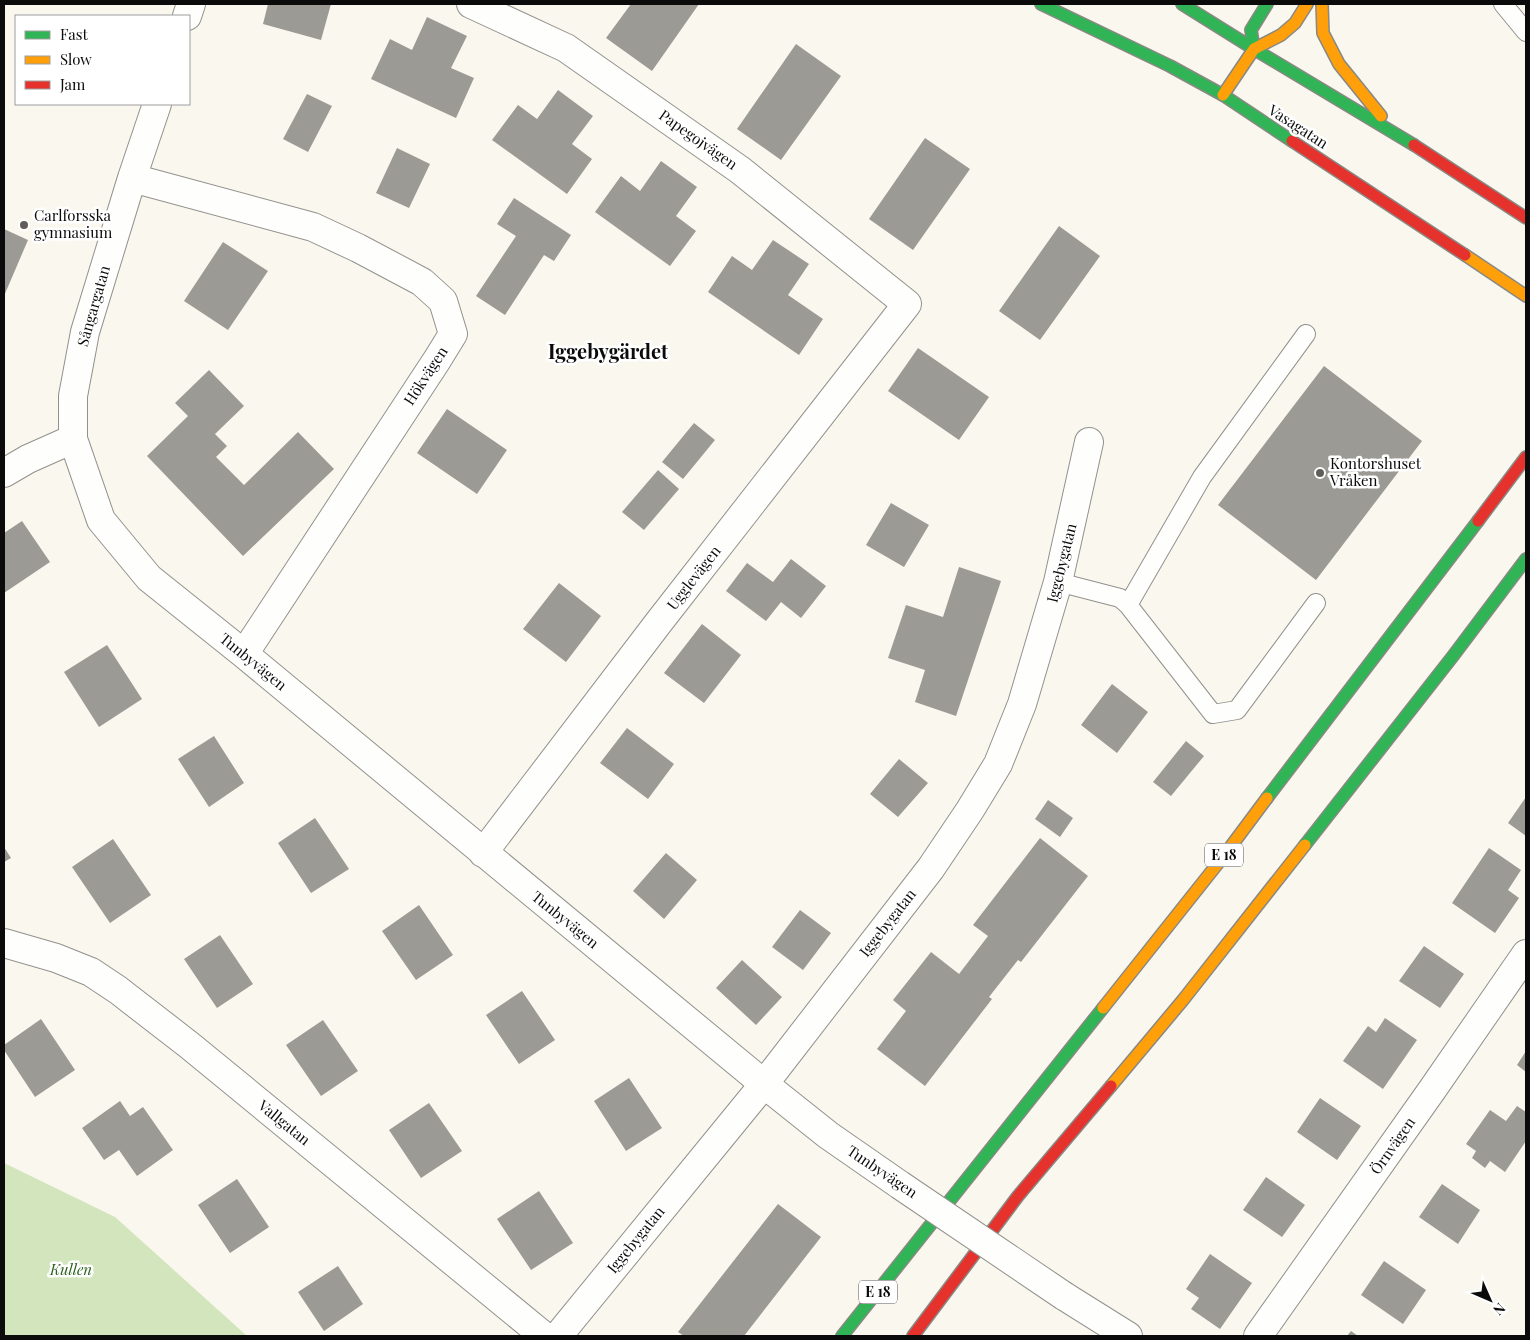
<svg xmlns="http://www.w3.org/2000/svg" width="1530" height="1340" font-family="'Playfair Display',serif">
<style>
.forest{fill:#d2e5bc}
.building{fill:#9c9a94}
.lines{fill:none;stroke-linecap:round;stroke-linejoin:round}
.lane-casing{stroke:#93918d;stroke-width:20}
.street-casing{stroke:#93918d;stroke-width:30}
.fast-casing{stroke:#898884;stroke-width:14}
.slow-casing{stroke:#898884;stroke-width:14}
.jam-casing{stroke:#898884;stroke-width:14}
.lane{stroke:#fefefc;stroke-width:18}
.street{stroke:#fefefc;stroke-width:28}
.fast{stroke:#30b455;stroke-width:11}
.slow{stroke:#ff9f0a;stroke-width:11}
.jam{stroke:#e5322d;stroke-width:11}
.street-bridge-casing{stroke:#93918d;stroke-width:30;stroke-linecap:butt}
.street-bridge{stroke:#fefefc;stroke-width:28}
.poi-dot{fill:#5f5e5a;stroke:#fff;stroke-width:2}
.labels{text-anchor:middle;stroke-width:5;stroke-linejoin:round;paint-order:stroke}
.shield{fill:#fff;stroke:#545454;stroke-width:1}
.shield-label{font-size:14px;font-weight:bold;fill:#0b0b0b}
.street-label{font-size:15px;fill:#0b0b0b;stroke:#fff}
.poi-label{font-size:15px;fill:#0b0b0b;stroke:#fff;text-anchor:start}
.park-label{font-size:15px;font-style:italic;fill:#2b601d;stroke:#fff}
.district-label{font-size:20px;font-weight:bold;fill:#0b0b0b;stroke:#fff}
</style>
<rect width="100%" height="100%" fill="#faf7ee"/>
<!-- forest -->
<path class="forest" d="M4,1163L115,1217L247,1336H4Z"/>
<!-- building -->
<path class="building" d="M268,4H331L321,40L263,24Z
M631,4H699L652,71L606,38Z
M427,17L467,36L451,68L474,78L456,118L371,79L390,39L412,50Z
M796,44L841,76L781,160L737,129Z
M558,90L593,116L572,144L592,159L567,194L492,140L518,105L537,119Z
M307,94L332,106L308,152L283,139Z
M925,138L970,169L913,250L869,219Z
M397,148L430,164L409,208L376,193Z
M661,161L697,187L676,216L696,231L670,266L595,212L621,176L640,191Z
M514,198L571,235L554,261L544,255L505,315L476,296L516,236L497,224Z
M1059,226L1100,256L1040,340L999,311Z
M4,229L28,240L4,296Z
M773,240L809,264L788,295L823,319L799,355L708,292L732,256L752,270Z
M223,242L268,271L228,330L184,301Z
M918,348L989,397L959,440L888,391Z
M1324,366L1422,441L1316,580L1218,505Z
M209,370L244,406L215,434L227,446L216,457L244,485L298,432L334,469L243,556L147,456L188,416L175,403Z
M447,409L507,450L477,494L417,453Z
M694,423L715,440L683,479L662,462Z
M658,470L679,489L644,530L622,512Z
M891,503L929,525L904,567L866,545Z
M22,521L50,562L4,593V533Z
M791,559L826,586L801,618L781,602L766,621L726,591L747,563L773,582Z
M959,567L1001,581L956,716L915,702L925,670L888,658L906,605L943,617Z
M559,583L601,616L566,662L523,629Z
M702,624L741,655L704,703L664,673Z
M107,645L142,699L99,727L64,672Z
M1112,684L1148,712L1117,753L1081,725Z
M627,728L674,764L648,799L600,763Z
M214,736L244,783L209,807L178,759Z
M1186,741L1204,756L1171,796L1153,782Z
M899,759L928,783L898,817L870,794Z
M1526,797V836L1508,823Z
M1048,800L1073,818L1060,837L1035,819Z
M315,818L349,869L311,893L278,843Z
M1040,838L1088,876L1021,962L1018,960L989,997L992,999L925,1086L877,1049L906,1011L893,1000L931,952L959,974L988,936L973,925Z
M113,839L151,895L110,923L72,867Z
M4,847L11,858L4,862Z
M1489,848L1521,870L1508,890L1519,898L1495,933L1452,903Z
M666,853L697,880L664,919L633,891Z
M419,905L453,955L416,980L382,931Z
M800,910L831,933L803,970L772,947Z
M220,935L253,984L217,1008L184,959Z
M1424,946L1464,974L1440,1008L1399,981Z
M742,960L782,997L756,1025L716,988Z
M522,991L555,1040L519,1064L486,1015Z
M1385,1018L1417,1040L1383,1089L1343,1061L1368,1026L1376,1032Z
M41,1019L75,1070L35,1097L4,1050V1045Z
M323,1020L358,1071L321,1096L286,1045Z
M1526,1051V1072L1517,1065Z
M629,1078L662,1128L626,1151L594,1101Z
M1320,1098L1361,1126L1337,1160L1297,1132Z
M120,1101L130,1116L143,1107L173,1150L137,1176L119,1150L104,1160L82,1128Z
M429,1103L462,1151L421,1178L389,1130Z
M1517,1106L1526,1112V1141L1505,1172L1490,1161L1485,1168L1472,1158L1476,1151L1466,1144L1490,1110L1506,1121Z
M1266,1177L1305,1205L1282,1237L1243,1210Z
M237,1179L269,1227L230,1253L198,1205Z
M1442,1184L1480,1210L1458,1244L1419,1217Z
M539,1191L573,1243L531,1270L497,1219Z
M778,1204L821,1237L744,1336H684L678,1332Z
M1210,1254L1252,1283L1220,1329L1191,1309L1199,1298L1186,1289Z
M1384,1261L1426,1290L1403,1324L1361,1295Z
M338,1266L363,1304L324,1331L298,1292Z
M1351,1331L1358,1336H1347Z"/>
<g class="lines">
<defs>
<path id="lane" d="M1503,4L1526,32
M1058,582L1120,598L1128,605L1213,714L1237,710L1316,603
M1128,605L1202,477L1306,334"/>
<path id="street" d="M471,4L566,48L740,170L907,304L659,622L483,853
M187,16L191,4
M157,104L132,178L85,332L73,396V439L101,520L149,578L244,654L764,1084L828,1135L900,1185
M132,178L313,227L358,248L422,282L443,301L453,334L437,360L244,654
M4,473L28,459L73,439
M4,943L56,958L91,972L118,990L189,1045L544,1336
M1064,1296L1128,1336
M558,1336L764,1084L931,868L970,810L998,764L1022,704L1058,582L1089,442
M1258,1336L1432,1090L1526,954"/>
<path id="fast" d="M1041,4L1170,66L1223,95L1292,141
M1182,4L1254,49L1414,145
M1254,49L1251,30L1267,4
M1267,798L1478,521
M1305,845L1453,656L1526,559
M842,1336L1103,1008"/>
<path id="slow" d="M1322,4L1323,33L1339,64L1381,116
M1223,95L1254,49L1281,35L1295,23L1307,4
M1465,255L1526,296
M1103,1008L1223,857L1267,798
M1111,1086L1183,1000L1305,845"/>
<path id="jam" d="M1292,141L1465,255
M1414,145L1526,218
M1478,521L1526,457
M913,1336L1018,1196L1111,1086"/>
</defs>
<!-- lane casing -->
<use href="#lane" class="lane-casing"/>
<!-- street casing -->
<use href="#street" class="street-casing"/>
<!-- fast casing -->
<use href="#fast" class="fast-casing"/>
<!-- slow casing -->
<use href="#slow" class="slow-casing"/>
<!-- jam casing -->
<use href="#jam" class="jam-casing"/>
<!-- lane -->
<use href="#lane" class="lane"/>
<!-- street -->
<use href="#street" class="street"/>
<!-- fast -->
<use href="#fast" class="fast"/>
<!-- slow -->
<use href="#slow" class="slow"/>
<!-- jam -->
<use href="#jam" class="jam"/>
<defs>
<path id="street-bridge" d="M900,1185L1064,1296"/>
</defs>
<!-- street-bridge casing -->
<use href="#street-bridge" class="street-bridge-casing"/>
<!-- street-bridge -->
<use href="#street-bridge" class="street-bridge"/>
</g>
<!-- markers -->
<g class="poi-dot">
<circle cx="24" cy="225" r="5"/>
<circle cx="1320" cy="473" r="5"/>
</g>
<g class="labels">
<!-- shield labels -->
<g class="shield">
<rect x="1205" y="843.5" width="38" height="23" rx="4"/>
<rect x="859" y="1280.5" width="38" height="23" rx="4"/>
</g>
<g class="shield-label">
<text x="1224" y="860">E 18</text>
<text x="878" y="1297">E 18</text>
</g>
<!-- street labels -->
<g class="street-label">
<text transform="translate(1298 127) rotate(33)" y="5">Vasagatan</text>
<text transform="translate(698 140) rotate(35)" y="5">Papegojvägen</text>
<text transform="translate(94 306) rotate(-74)" y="5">Sångargatan</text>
<text transform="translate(426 376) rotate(-57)" y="5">Hökvägen</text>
<text transform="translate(1062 563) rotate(-76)" y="5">Iggebygatan</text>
<text transform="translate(694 578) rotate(-52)" y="5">Ugglevägen</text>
<text transform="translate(253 662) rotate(39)" y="5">Tunbyvägen</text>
<text transform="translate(565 920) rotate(39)" y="5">Tunbyvägen</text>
<text transform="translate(888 923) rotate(-52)" y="5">Iggebygatan</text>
<text transform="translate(284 1123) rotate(39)" y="5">Vallgatan</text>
<text transform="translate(1393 1146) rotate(-55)" y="5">Örnvägen</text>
<text transform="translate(882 1172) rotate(34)" y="5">Tunbyvägen</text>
<text transform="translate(636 1240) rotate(-51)" y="5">Iggebygatan</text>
</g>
<!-- poi labels -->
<g class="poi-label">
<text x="34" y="221">Carlforsska<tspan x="34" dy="17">gymnasium</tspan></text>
<text x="1330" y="469">Kontorshuset<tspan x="1330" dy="17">Vråken</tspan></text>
</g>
<!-- park labels -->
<g class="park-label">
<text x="71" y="1275">Kullen</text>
</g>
<!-- district labels -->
<g class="district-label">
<text x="608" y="359">Iggebygärdet</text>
</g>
</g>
<!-- border -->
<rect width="1530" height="1340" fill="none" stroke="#0b0b0b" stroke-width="10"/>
<!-- legend -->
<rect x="15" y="15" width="175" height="90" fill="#ffffff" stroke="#9d9d9d"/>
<rect x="25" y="31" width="25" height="8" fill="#30b455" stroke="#9d9d9d"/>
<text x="60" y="40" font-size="15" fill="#0b0b0b">Fast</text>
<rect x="25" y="56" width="25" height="8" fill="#ff9f0a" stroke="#9d9d9d"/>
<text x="60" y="65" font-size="15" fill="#0b0b0b">Slow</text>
<rect x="25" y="81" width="25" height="8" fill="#e5322d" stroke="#9d9d9d"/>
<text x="60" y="90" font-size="15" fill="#0b0b0b">Jam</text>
<!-- north arrow -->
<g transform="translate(1490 1300) rotate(135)" stroke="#ffffff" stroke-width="4" paint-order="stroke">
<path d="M0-4L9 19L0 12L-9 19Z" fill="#0b0b0b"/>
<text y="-8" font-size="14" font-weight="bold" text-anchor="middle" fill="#0b0b0b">N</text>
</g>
</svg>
